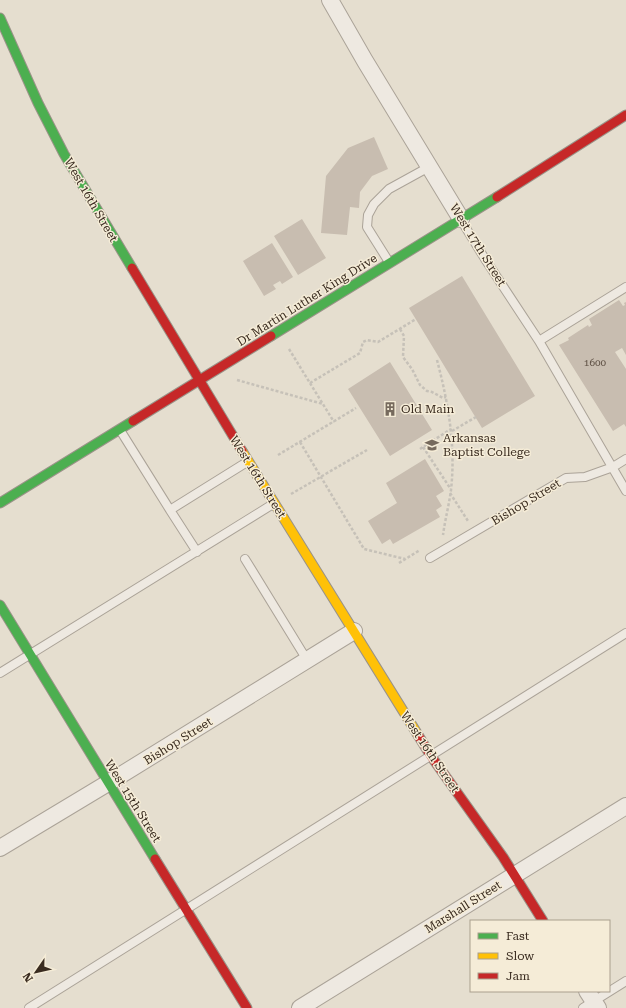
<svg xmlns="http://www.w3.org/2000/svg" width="626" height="1008" font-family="'Roboto Serif',serif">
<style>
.building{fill:#c8bdb0}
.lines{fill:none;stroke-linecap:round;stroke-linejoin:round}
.lane-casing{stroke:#aba398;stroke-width:10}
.street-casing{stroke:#aba398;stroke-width:18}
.fast-casing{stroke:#9a9388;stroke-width:11}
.slow-casing{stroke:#9a9388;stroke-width:11}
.jam-casing{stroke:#9a9388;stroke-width:11}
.path{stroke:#c6c1b8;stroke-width:2.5;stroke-dasharray:3 2;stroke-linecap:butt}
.lane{stroke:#eee9e1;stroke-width:8}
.street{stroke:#eee9e1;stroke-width:16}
.fast{stroke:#4caf50;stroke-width:9}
.slow{stroke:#ffc107;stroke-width:9}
.jam{stroke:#c62828;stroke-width:9}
.labels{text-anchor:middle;stroke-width:3;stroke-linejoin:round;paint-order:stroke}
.number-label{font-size:10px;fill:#5e5044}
.street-label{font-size:12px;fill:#3a2c20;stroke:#f5ecd7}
.poi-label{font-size:12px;fill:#3a2c20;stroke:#f5ecd7;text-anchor:start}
</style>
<rect width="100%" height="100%" fill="#e5decf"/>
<!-- building -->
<path class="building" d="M374,137L388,169L372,176L360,192L359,208L350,207L347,235L321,233L326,176L348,148Z
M302,219L326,258L298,275L274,236Z
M272,243L293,277L282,284L280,281L273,285L276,289L264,296L243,261Z
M462,276L535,396L482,428L409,308Z
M619,300L623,306L625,305L624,303L626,302V355L622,348L615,352L626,369V427L624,424L613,431L559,345L569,340L568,338L588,325L589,327L592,325L589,319Z
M390,362L432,430L390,456L348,389Z
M425,459L444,491L436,496L442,506L436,510L440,517L393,544L390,539L382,544L368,521L397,503L386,483Z"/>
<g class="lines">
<defs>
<path id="lane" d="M461,220L485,259L539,341L626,491
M389,262L367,227L368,215L374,204L389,189L429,167
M539,341L626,287
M120,430L170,510L247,462
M170,510L197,552
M430,558L566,478L585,477L613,467L626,459
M245,559L307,660
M0,673L273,504
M29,1008L626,633
M583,1008L626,981"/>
<path id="street" d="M330,0L365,61L461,219
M0,848L108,783L354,631
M587,991L598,1008
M300,1008L626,806"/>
<path id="fast" d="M0,18L38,103L64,154L132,268
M271,336L497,197
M0,503L133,421
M0,605L155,859"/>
<path id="slow" d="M242,451L418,735"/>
<path id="jam" d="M497,197L626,115
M132,268L242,451
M133,421L271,336
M418,735L431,756L503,857L543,921
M155,859L247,1008"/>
</defs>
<!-- lane casing -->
<use href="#lane" class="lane-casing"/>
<!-- street casing -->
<use href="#street" class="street-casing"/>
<!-- fast casing -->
<use href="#fast" class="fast-casing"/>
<!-- slow casing -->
<use href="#slow" class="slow-casing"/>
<!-- jam casing -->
<use href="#jam" class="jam-casing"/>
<!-- path -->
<path class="path" d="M400,329L404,336L403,357L412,369L420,385L427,391L432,392L443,398L446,397
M289,349L334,422
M437,360C448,402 456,445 451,490C449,505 445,520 443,535
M237,380L323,404
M310,383L360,353L363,342L367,340L378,342L416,319
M452,431L476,417
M300,442L364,549L405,559
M423,447L450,488
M420,449L451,429
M278,455L356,408
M450,493L468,521
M291,494L367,450
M399,563L420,550"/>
<!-- lane -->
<use href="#lane" class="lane"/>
<!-- street -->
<use href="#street" class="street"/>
<!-- fast -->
<use href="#fast" class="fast"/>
<!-- slow -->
<use href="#slow" class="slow"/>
<!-- jam -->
<use href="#jam" class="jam"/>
</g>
<!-- icons -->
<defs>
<symbol id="building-bare" viewBox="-9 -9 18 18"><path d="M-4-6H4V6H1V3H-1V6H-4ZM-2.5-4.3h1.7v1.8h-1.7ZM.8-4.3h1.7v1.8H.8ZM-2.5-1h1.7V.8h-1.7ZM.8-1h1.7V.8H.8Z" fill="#766a5d" stroke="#f5ecd7" stroke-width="2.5" paint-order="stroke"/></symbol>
<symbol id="university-bare" viewBox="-9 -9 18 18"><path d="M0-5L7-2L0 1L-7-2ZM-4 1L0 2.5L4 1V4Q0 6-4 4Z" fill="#766a5d" stroke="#f5ecd7" stroke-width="2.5" paint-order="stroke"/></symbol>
</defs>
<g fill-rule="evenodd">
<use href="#building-bare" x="380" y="399" width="20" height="20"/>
<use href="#university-bare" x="422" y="435" width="20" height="20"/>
</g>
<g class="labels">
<!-- number labels -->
<g class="number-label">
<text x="595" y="366">1600</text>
</g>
<!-- street labels -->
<g class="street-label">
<text transform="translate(91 200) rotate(60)" y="4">West 16th Street</text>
<text transform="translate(478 245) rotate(58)" y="4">West 17th Street</text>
<text transform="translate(307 300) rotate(-32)" y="4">Dr Martin Luther King Drive</text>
<text transform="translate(258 477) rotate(58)" y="4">West 16th Street</text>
<text transform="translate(526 502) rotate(-31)" y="4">Bishop Street</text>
<text transform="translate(178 741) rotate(-32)" y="4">Bishop Street</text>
<text transform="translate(430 752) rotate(56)" y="4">West 16th Street</text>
<text transform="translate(133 801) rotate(58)" y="4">West 15th Street</text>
<text transform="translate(463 907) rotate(-32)" y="4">Marshall Street</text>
</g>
<!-- poi labels -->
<g class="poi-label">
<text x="401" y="413">Old Main</text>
<text x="443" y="442">Arkansas<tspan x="443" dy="14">Baptist College</tspan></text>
</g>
</g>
<!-- legend -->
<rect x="470" y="920" width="140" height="72" fill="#f5ecd7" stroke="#aa9f8e"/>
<rect x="478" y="933" width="20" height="6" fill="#4caf50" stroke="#aa9f8e"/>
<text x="506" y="940" font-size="12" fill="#3a2c20">Fast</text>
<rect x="478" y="953" width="20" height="6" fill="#ffc107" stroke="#aa9f8e"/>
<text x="506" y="960" font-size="12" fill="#3a2c20">Slow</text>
<rect x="478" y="973" width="20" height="6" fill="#c62828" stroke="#aa9f8e"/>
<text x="506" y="980" font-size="12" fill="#3a2c20">Jam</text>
<!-- north arrow -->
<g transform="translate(36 972) rotate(236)" stroke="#f5ecd7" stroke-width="3" paint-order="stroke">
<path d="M0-3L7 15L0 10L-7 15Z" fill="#3a2c20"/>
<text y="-6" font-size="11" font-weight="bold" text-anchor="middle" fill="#3a2c20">N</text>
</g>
</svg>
